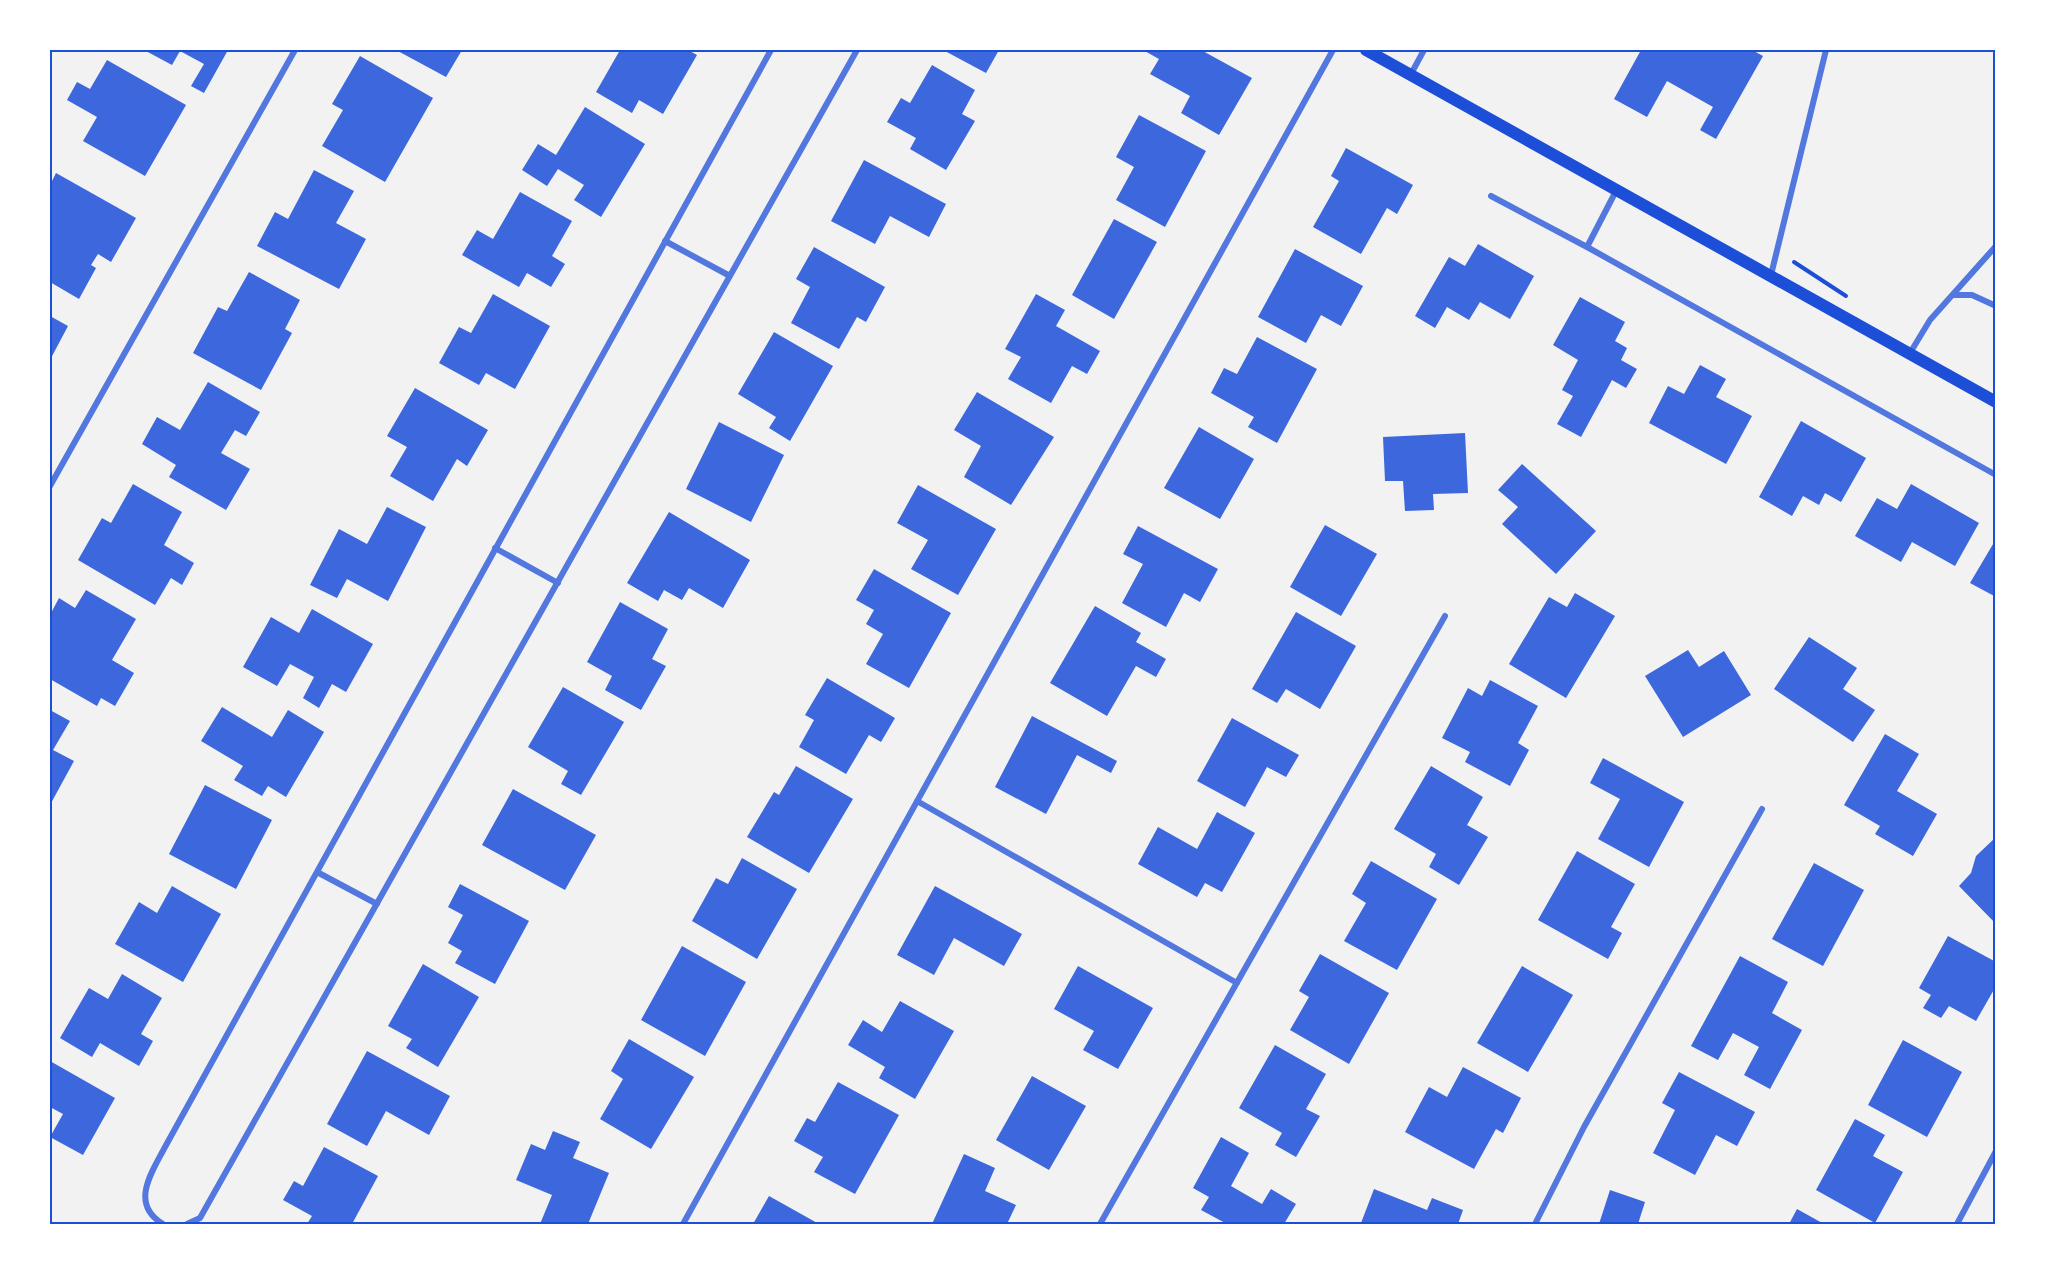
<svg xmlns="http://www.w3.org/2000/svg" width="2045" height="1274" font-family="Karla,sans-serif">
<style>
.building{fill:#3d67dc}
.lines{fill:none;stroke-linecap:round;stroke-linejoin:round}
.path{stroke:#1d4ed8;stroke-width:4}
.minor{stroke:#5277de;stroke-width:6}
.secondary{stroke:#1d4ed8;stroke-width:12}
.neatline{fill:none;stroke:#1d4ed8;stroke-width:2}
</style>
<rect width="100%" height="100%" fill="#f2f2f2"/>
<!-- building -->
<path class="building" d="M144,50H228L204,93L191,86L204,64L180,51L172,65Z
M396,50H462L446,77Z
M620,50H688L697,55L663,114L639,100L632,113L596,92Z
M943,50H999L986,73Z
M1143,50H1201L1252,78L1219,135L1181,113L1190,96L1150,74L1159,59Z
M1641,50H1752L1763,56L1716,139L1700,130L1713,107L1667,81L1647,117L1614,99Z
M360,56L433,98L385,182L322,146L343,110L332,104Z
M107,60L186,105L145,176L83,141L97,117L67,100L77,82L90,89Z
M932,65L975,90L962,114L975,121L946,170L910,149L916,138L887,122L901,98L910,103Z
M585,107L645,144L601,217L574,200L584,185L558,169L547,186L522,170L538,144L556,155Z
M1139,115L1206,151L1165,227L1116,200L1134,167L1116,157Z
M1346,148L1413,185L1397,214L1387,208L1361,254L1313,227L1339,181L1331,176Z
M864,160L946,204L929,237L890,216L875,244L831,221Z
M314,170L354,191L336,223L366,239L339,289L257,246L275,212L288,219Z
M56,173L136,218L111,262L98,254L91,265L96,268L79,299L50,282V185Z
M520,192L572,221L552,256L565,264L551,287L527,273L519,287L462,255L477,230L493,239Z
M1114,219L1157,242L1114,319L1072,295Z
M1478,244L1534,276L1510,319L1480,302L1469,320L1447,307L1435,328L1415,316L1449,257L1465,266Z
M814,247L885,287L866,322L857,317L839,349L791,323L810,287L796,279Z
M1295,249L1363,286L1341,326L1321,315L1306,343L1258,317Z
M249,272L300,300L285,329L292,333L261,390L193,353L218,307L227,311Z
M493,294L550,326L515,389L486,373L479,385L439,363L459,327L471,333Z
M1036,294L1065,310L1056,326L1100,351L1087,374L1072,366L1051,403L1008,379L1021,357L1005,349Z
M1580,297L1625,322L1615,341L1627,348L1621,360L1637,369L1626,388L1612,380L1581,437L1557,424L1573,396L1562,390L1578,360L1553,345Z
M50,316L68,326L50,360Z
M774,332L833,366L790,441L769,428L776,417L738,394Z
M1257,337L1317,369L1277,443L1248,427L1254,417L1211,393L1224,368L1237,374Z
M1700,365L1726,379L1716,397L1752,416L1726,464L1649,423L1668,386L1684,394Z
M208,382L260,412L246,436L235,430L221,453L250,469L226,510L169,477L176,465L142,444L157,417L180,430Z
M415,388L488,430L467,466L457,459L433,501L390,476L407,447L387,436Z
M977,392L1054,437L1011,505L964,477L981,446L954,430Z
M1801,421L1866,458L1841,502L1825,493L1819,505L1803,496L1792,516L1759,497Z
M719,422L784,455L751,522L686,489Z
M1199,427L1254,459L1220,519L1164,488Z
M1465,433L1468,493L1433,494L1434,510L1405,511L1403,481H1385L1383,437Z
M1522,464L1596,531L1556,574L1502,524L1518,507L1498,490Z
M133,484L182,512L164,545L194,563L182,585L171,578L155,605L78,560L102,518L111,523Z
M1911,484L1979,523L1955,566L1912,542L1901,562L1855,536L1877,498L1897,509Z
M918,485L996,529L958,595L911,569L928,540L897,523Z
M387,507L426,527L388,601L347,579L337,598L310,585L339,529L367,544Z
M669,512L750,560L723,608L689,588L682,600L664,590L658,601L627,583Z
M1325,525L1377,554L1341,616L1290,587Z
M1138,526L1218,569L1200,602L1184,593L1166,627L1122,603L1143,564L1123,554Z
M1996,539V597L1970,583Z
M874,569L951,613L909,688L866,664L883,634L866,624L874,610L856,600Z
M86,590L136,619L112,660L134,673L115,706L101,698L97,706L50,679V615L59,598L75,608Z
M1575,593L1615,616L1566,698L1509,664L1549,597L1567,607Z
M620,602L668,629L652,659L666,666L641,710L605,690L612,676L587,662Z
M1095,606L1141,633L1136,642L1166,659L1156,677L1136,666L1107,716L1050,683Z
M312,609L373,644L346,692L332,684L319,708L303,698L314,677L290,664L277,686L243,667L271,617L299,633Z
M1296,612L1356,646L1320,709L1286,689L1277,703L1252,689Z
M1809,637L1857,668L1843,689L1875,710L1853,742L1774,689Z
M1688,650L1699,667L1724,651L1751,695L1683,737L1645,676Z
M827,678L895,718L881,742L869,735L846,774L799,747L814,720L805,715Z
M1490,680L1538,706L1518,743L1529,750L1510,786L1465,762L1470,752L1442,738L1468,688L1482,696Z
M563,687L624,722L581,795L561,784L568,771L528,747Z
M222,707L272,737L288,710L324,732L286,797L268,786L262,796L234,780L243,766L201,741Z
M50,710L70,721L53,750L74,761L50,805Z
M1032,716L1117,761L1111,773L1077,755L1046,814L995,787Z
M1232,718L1299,755L1286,777L1267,767L1245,807L1197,781Z
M1885,734L1919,754L1897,791L1937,814L1913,856L1875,834L1880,826L1844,805Z
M1603,758L1684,802L1649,867L1598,839L1620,799L1590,783Z
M796,766L853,799L809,873L747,837L774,792L779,795Z
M1431,766L1483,797L1467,825L1488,837L1459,885L1429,867L1436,854L1394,829Z
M205,785L272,820L236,889L169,854Z
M513,789L596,835L565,890L482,845Z
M1217,812L1255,833L1222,892L1205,883L1197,897L1138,864L1158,827L1197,849Z
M1996,837V924L1959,886L1971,873L1976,856Z
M1577,851L1635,884L1611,927L1622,933L1608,959L1538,920Z
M742,858L797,889L757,959L692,921L716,878L728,884Z
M1371,861L1437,899L1397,970L1344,941L1366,903L1352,894Z
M1814,863L1864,890L1823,966L1772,939Z
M460,884L529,921L495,984L455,963L462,951L448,943L463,915L448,907Z
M172,886L221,914L183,982L115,944L139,902L157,913Z
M935,886L1022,934L1004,966L954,938L934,975L897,955Z
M1948,936L1996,962V986L1976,1021L1949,1006L1941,1018L1923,1008L1931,995L1919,988Z
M682,946L746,982L705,1056L641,1020Z
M1320,954L1389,993L1349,1064L1290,1030L1309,997L1299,991Z
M1740,956L1788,982L1772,1013L1802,1030L1770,1089L1744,1075L1759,1047L1733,1033L1718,1060L1691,1046Z
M423,964L479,997L438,1067L406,1048L412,1039L388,1026Z
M1078,966L1153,1008L1118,1069L1083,1050L1094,1031L1054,1009Z
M1522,966L1573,995L1528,1072L1477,1043Z
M122,974L162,998L141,1034L153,1041L139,1066L100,1043L92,1057L60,1038L89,988L108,999Z
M900,1001L954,1031L915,1099L879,1078L885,1067L848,1045L863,1020L882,1032Z
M629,1039L694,1077L651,1149L600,1119L623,1079L611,1071Z
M1903,1040L1962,1072L1927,1137L1868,1105Z
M1275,1045L1326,1074L1306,1109L1320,1116L1296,1157L1275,1145L1282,1133L1239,1108Z
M367,1051L450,1096L429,1135L386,1111L367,1146L327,1124Z
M50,1061L115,1098L83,1155L50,1137L63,1114L50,1107Z
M1463,1067L1521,1098L1503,1133L1496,1129L1474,1169L1405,1132L1429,1087L1447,1097Z
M1679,1072L1755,1112L1737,1146L1716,1135L1695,1175L1653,1153L1675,1110L1662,1103Z
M1032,1076L1086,1106L1049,1170L996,1140Z
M838,1082L899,1115L855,1194L814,1172L823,1157L794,1141L807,1118L815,1122Z
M1855,1119L1885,1135L1873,1156L1903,1172L1875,1223L1816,1190Z
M553,1131L580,1142L573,1158L609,1173L588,1224H540L552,1195L516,1180L531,1144L545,1150Z
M1221,1137L1249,1153L1231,1186L1262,1204L1271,1189L1296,1204L1284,1224H1227L1201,1210L1209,1197L1193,1188Z
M324,1147L378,1176L352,1224H307L312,1216L283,1200L294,1181L303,1186Z
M964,1154L995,1168L985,1191L1016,1205L1007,1224H932Z
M1374,1189L1427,1210L1432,1198L1463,1210L1458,1224H1365L1361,1223Z
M1610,1190L1645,1202L1638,1224H1599Z
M769,1196L819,1224H753Z
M1797,1209L1824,1224H1789Z"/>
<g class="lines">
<!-- path -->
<path class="path" d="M1794,262L1846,296"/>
<!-- minor -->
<path class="minor" d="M1411,74L1424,50
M1491,196L1587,247L1996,475
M665,241L730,276
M1587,247L1617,189
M1771,275L1826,50
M1954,295H1972L1996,306
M1910,353L1930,320L1996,246
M50,486L295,50
M495,548L558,583
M917,801L1237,983
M317,872L377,904
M163,1224C129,1204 152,1172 165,1147L771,50
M187,1224L200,1218L857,50
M683,1224L1333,50
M1100,1224L1445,616
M1535,1224L1584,1127L1762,809
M1957,1224L1996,1151"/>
<!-- secondary -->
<path class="secondary" d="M1366,50L1996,402"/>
</g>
<!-- border -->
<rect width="2045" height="1274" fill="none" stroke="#ffffff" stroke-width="102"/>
<rect x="51" y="51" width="1943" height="1172" class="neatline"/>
</svg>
